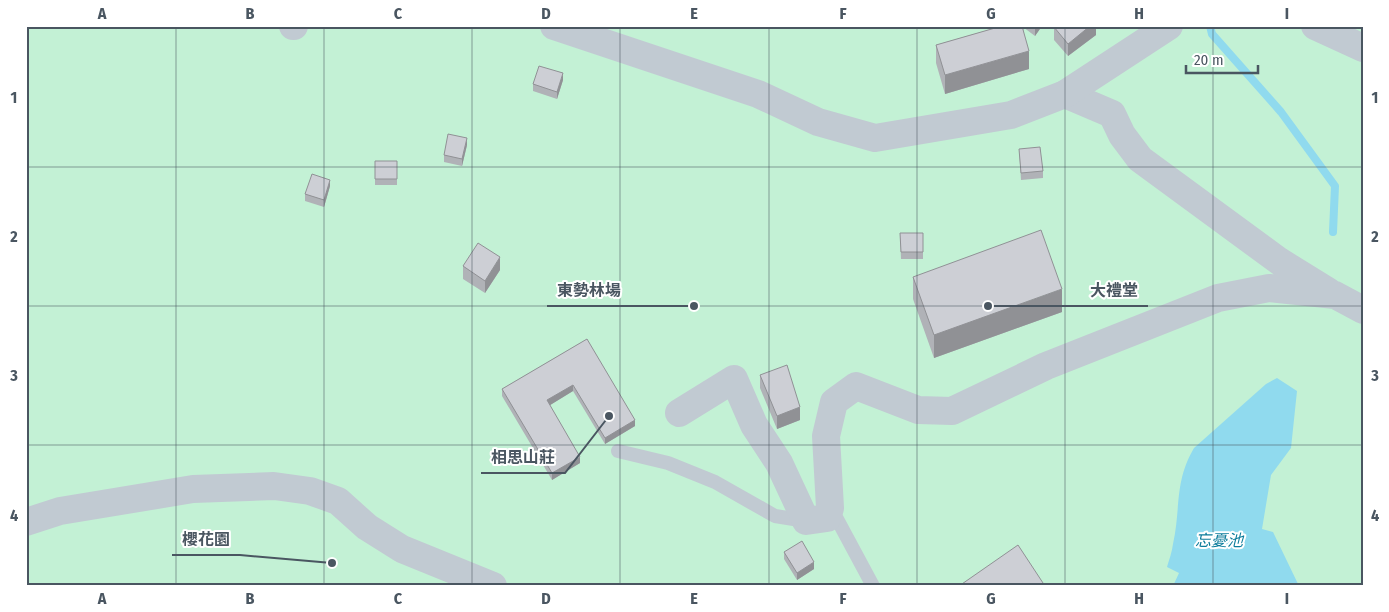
<svg xmlns="http://www.w3.org/2000/svg" width="1389" height="612" font-family="'Fira Sans Condensed','Noto Sans TC',sans-serif">
<style>
.green{fill:#c3f1d5}
.water{fill:#90daee}
.lines{fill:none;stroke-linecap:round;stroke-linejoin:round}
.stream{stroke:#90daee;stroke-width:8}
.service{stroke:#c1cad2;stroke-width:14}
.minor{stroke:#c1cad2;stroke-width:28}
.tertiary{stroke:#c1cad2;stroke-width:28}
.wall{fill:#b0b2b7}
.shaded-wall{fill:#909195}
.building{fill:#cdcfd5;stroke:#909195}
.grid{fill:none;stroke:#4a5661;stroke-width:1;stroke-opacity:0.55}
.labels{text-anchor:middle;stroke-width:4;stroke-linejoin:round;paint-order:stroke}
.water-label{font-size:16px;font-style:italic;fill:#0c7c9b;stroke:#fff}
.leader{fill:none;stroke:#4a5661;stroke-width:2}
.callout-dot{fill:#4a5661;stroke:#fff;stroke-width:2}
.callout-label{font-size:16px;text-anchor:middle;font-weight:bold;fill:#4a5661;stroke:#fff;stroke-width:4;stroke-linejoin:round;paint-order:stroke}
.neatline{fill:none;stroke:#4a5661;stroke-width:2}
.grid-label{font-size:16px;text-anchor:middle;font-weight:bold;fill:#4a5661}
</style>
<rect width="100%" height="100%" fill="#f5f3f3"/>
<!-- green -->
<path class="green" d="M26,26H1363V586H26Z"/>
<!-- water -->
<path class="water" d="M1277,378L1297,391L1291,448L1271,475L1262,529L1273,532L1299,586H1173L1179,573L1167,567C1169,560 1172,552 1173,544C1181,508 1174,482 1194,448L1266,384Z"/>
<g class="lines">
<!-- stream -->
<path class="stream" d="M1210,26L1212,34L1281,112L1335,186L1333,232"/>
<!-- service -->
<path class="service" d="M618,451L668,463L715,482L775,516L806,521
M827,518L837,519L873,586"/>
<!-- minor -->
<path class="minor" d="M1065,94L1112,114L1122,135L1140,159L1279,261L1329,292
M679,413L734,379L754,425L779,463L806,521L827,518L830,508L826,436L834,402L856,386L918,410L952,411L1046,366L1218,298L1269,288L1335,295L1363,310"/>
<!-- tertiary -->
<path class="tertiary" d="M293,26H294
M554,26L758,94L818,122L875,138L1011,115L1065,94L1169,26
M1315,26L1363,48
M26,522L60,511L193,489L274,486L310,491L338,501L367,527L402,549L493,586"/>
</g>
<!-- wall -->
<path class="wall" d="M1002,26H1042L1035,36L1023,27L1029,69L945,94L936,63V45Z
M1096,26V35L1068,56L1054,40V27Z
M563,80L557,99L533,91V84Z
M467,145L462,166L444,162V155Z
M1019,149L1043,171V178L1021,180Z
M375,161H397V185H375Z
M330,186L324,207L305,201V194Z
M900,233H923V259H901Z
M463,266L500,270L485,293L463,279Z
M913,277L1062,312L934,358L913,299Z
M587,339L635,426L605,444L573,391L550,405L580,463L552,480L502,396V389Z
M760,375L800,420L777,429L760,388Z
M784,552L814,569L797,580L784,559Z"/>
<!-- shaded-wall -->
<path class="shaded-wall" d="M1035,26H1042L1035,36Z
M1090,26H1096V35L1068,56V44Z
M1029,51V69L945,94V75Z
M563,73V80L557,99V92Z
M467,138V145L462,166V159Z
M330,180V186L324,207V200Z
M500,257V270L485,293V281Z
M1062,289V312L934,358V335Z
M573,385V391L547,407V400Z
M800,407V420L777,429V416Z
M635,420V426L605,444V438Z
M580,457V463L552,480V473Z
M814,562V569L797,580V573Z"/>
<!-- building -->
<path class="building" d="M1002,26H1022L1029,51L945,75L936,45Z
M1055,26H1090L1068,44L1054,27Z
M539,66L563,73L557,92L533,84Z
M448,134L467,138L462,159L444,155Z
M1040,147L1043,171L1021,173L1019,149Z
M375,161H397V179H375Z
M312,174L330,180L324,200L305,194Z
M1041,230L1062,289L934,335L913,277Z
M900,233H923V252H901Z
M478,243L500,257L485,281L463,266Z
M587,339L635,420L605,438L573,385L547,400L580,457L552,473L502,389Z
M787,365L800,407L777,416L760,375Z
M802,541L814,562L797,573L784,552Z
M1018,545L1045,586H959Z"/>
<!-- grid -->
<path class="grid" d="M176,26V586M324,26V586M472,26V586M620,26V586M769,26V586M917,26V586M1065,26V586M1213,26V586M26,167H1363M26,306H1363M26,445H1363"/>
<g class="labels">
<!-- water labels -->
<g class="water-label">
<text x="1219" y="546">忘憂池</text>
</g>
</g>
<!-- callouts -->
<path class="leader" d="M694 306L631 306H547M988 306L1080 306H1148M609 416L565 473H481M332 563L240 555H172"/>
<g class="callout-dot">
<circle cx="694" cy="306" r="5"/>
<circle cx="988" cy="306" r="5"/>
<circle cx="609" cy="416" r="5"/>
<circle cx="332" cy="563" r="5"/>
</g>
<g class="callout-label">
<text x="589" y="296">東勢林場</text>
<text x="1114" y="296">大禮堂</text>
<text x="523" y="463">相思山莊</text>
<text x="206" y="545">櫻花園</text>
</g>
<!-- border -->
<rect width="1389" height="612" fill="none" stroke="#ffffff" stroke-width="55"/>
<!-- scale -->
<path d="M1186 65v8h72v-8" fill="none" stroke="#4a5661" stroke-width="2.5"/>
<text x="1194" y="65" font-size="15" fill="#4a5661" stroke="#ffffff" stroke-width="4" paint-order="stroke">20 m</text>
<rect x="28" y="28" width="1334" height="556" class="neatline"/>
<g class="grid-label">
<text x="102" y="19">A</text>
<text x="250" y="19">B</text>
<text x="398" y="19">C</text>
<text x="546" y="19">D</text>
<text x="694" y="19">E</text>
<text x="843" y="19">F</text>
<text x="991" y="19">G</text>
<text x="1139" y="19">H</text>
<text x="1287" y="19">I</text>
<text x="14" y="103">1</text>
<text x="1375" y="103">1</text>
<text x="14" y="242">2</text>
<text x="1375" y="242">2</text>
<text x="14" y="381">3</text>
<text x="1375" y="381">3</text>
<text x="14" y="521">4</text>
<text x="1375" y="521">4</text>
<text x="102" y="604">A</text>
<text x="250" y="604">B</text>
<text x="398" y="604">C</text>
<text x="546" y="604">D</text>
<text x="694" y="604">E</text>
<text x="843" y="604">F</text>
<text x="991" y="604">G</text>
<text x="1139" y="604">H</text>
<text x="1287" y="604">I</text>
</g>
</svg>
